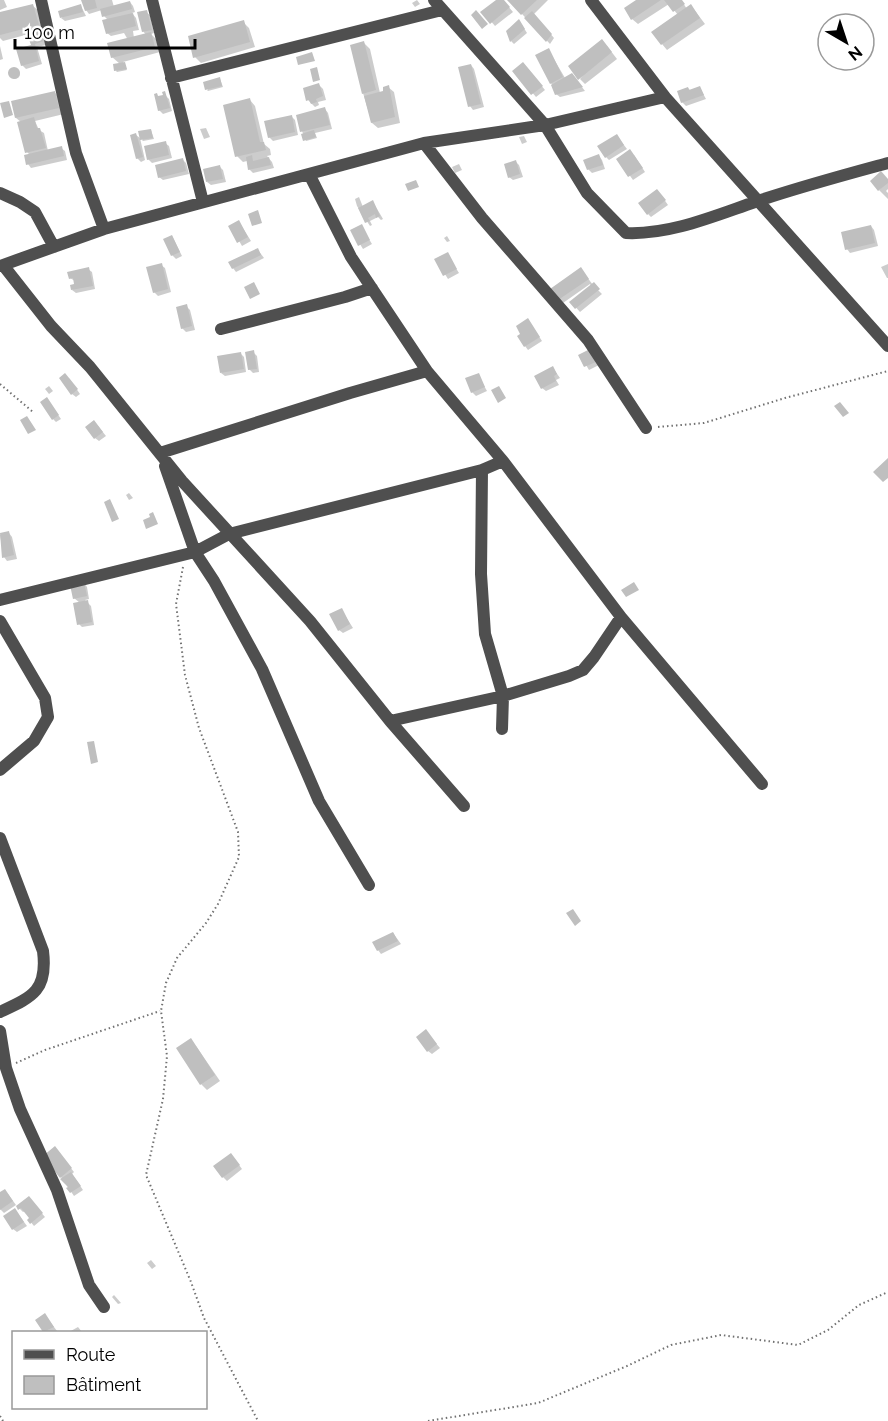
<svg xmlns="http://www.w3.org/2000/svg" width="888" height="1421" font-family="Raleway,sans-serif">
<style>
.shadow{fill:#0003}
.building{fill:#bfbfbf}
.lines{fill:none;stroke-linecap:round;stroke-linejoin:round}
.path{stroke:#717171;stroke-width:2;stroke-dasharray:1.5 3;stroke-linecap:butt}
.street{stroke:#4f4f4f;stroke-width:12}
</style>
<rect width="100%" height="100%" fill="#fff"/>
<!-- shadow -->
<path class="shadow" d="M0,0H4L7,7L0,10Z
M83,0H112L114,7L130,2L133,6L135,12L132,13L136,18L139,30L133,31L134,38L146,35L143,31L146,12L150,15L154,33L151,34L156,39L160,52L123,62L127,70L117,72L116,71L120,64L112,57L128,40L124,33L111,36L107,33L108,20L104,16L102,10L89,14L86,10Z
M417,0L420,4L415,7L412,3Z
M498,0H503L513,12L495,26L483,12Z
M509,0H548L534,14L554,38L550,44Z
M639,0H681L687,9L691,6L696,12L705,24L667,50L662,44L678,15L669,4L638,24L632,19Z
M33,6L39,11L43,30L39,31L44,36L46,45L37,47L42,64L26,69L22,65L32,46L29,34L3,41L0,38V14Z
M81,6L86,16L65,21L61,18Z
M243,22L249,28L255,47L201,63L195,57Z
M522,25L527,33L514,44L511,41Z
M364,43L370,49L380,93L385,92L388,87L394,92L400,123L378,128L372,123L363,93Z
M0,46L3,59L0,60Z
M607,46L617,59L585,84L580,79Z
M548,49L565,78H575L585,91L560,97L556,94L551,83Z
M471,65L474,69L484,107L473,110L470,106Z
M526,67L545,90L536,97L514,71Z
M10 74a5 5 0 1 1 10 0a5 5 0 1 1-10 0Z
M220,79L223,87L208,91L207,90Z
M319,85L323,89L326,100L318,102L319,105L315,107L308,100Z
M688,88L691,91L700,88L706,99L686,106L682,102Z
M55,93L61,98L64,114L35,121L39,130L44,133L48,151L61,148L65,151L67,160L31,168L28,164L30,155L27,152L21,122L16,118L13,102Z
M166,96L169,99L172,111L163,114L159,110V97Z
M250,100L255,106L264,144L270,149L271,155L267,156L272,162L274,168L253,173L249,169L247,161L243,162L237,156Z
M325,109L328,113L332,129L315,133L317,138L306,141L302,131Z
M291,116L295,120L298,135L273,141L269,137Z
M206,128L210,137L204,139L200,129Z
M151,130L154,139L143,141L142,140Z
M136,135L140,138L145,160L141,162L137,158Z
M524,136L527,142L522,144L519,137Z
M617,136L627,149L609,160L606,157Z
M165,143L169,146L172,158L152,163L148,159Z
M634,155L645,172L633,180L618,159Z
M599,156L602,160L605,169L592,173L588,169Z
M183,160L186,163L189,174L163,180L159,177Z
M516,162L519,165L523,177L513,180L509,177Z
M459,164L462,170L455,173L452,167Z
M220,167L223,170L226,182L211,185L207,182Z
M888,181V189L886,191L888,193V199L879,190Z
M661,195L668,205L651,217L648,214Z
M359,197L363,207L373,202L383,219L381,220L378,217L370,221L372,225L370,226L357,206L355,199Z
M239,222L251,241L242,246L231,227Z
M361,226L372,244L363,249L352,231Z
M871,226L874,230L878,246L850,253L847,249Z
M172,236L182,256L176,259L172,255Z
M447,236L450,241L447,242L444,238Z
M258,250L264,258L236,272L233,268Z
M447,254L459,273L448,279L436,260Z
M888,264V278H887L881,267Z
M161,265L165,268L171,292L158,296L154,292Z
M88,269L92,272L95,289L76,293L72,290L76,285L75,281L70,278Z
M584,273L593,285L602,294L580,312L571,302L591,286L590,284L563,303L559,299Z
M186,306L190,310L195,330L186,332L182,328Z
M531,324L542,341L528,350L525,346Z
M589,350L599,365L589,370L580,355Z
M253,352L257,356L259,372L253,373L249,369Z
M240,353L244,357L246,372L225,376L221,373Z
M553,368L560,378L556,380L559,385L546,391L542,388Z
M478,375L487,391L476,396L472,392Z
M69,378L80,394L76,397L72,394Z
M49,386L53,391L49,394L45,389Z
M50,403L61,419L56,422L53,419Z
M98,426L106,436L99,441L95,438Z
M129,493L133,498L129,500L126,495Z
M9,533L12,537L17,559L7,561L4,557L0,535Z
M84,583L87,587L89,599L85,600L91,606L94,625L82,627L79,624L80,603L74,598Z
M341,609L353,628L343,633L339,630Z
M393,933L401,944L381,954L378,950Z
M429,1035L440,1048L432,1054L428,1051Z
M196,1046L220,1081L207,1090L201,1084Z
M58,1152L74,1172L72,1174L83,1190L74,1196L61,1177Z
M234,1158L242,1169L227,1181L223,1177Z
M0,1194H8L16,1205L4,1213L0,1209Z
M32,1202L45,1217L34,1226L29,1220L31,1218L25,1211L23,1212L18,1207Z
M15,1210L27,1226L17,1232L13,1229Z
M151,1260L156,1266L152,1269L147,1263Z
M114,1295L121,1303L118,1304L112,1297Z
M45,1315L57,1331L55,1332H45L37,1320Z
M78,1327L82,1332H69Z"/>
<!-- building -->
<path class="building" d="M81,0H95L97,8L85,11Z
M496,0H504L510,7L490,24L480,12Z
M507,0H537L521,15Z
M636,0H661L631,20L624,8Z
M664,0H682L685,4L673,12Z
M130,1L132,9L102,17L100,9Z
M33,4L39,25L0,35V12Z
M81,4L83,12L60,18L58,11Z
M691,4L700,18L661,45L651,32Z
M147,10L152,30L142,32L137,12Z
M476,10L488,24L482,29L471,15Z
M532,11L552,34L546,42L524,18Z
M133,13L136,26L106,34L102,20Z
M519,19L525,29L510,42L506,31Z
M244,20L250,42L193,58L188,36Z
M41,31L44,41L35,44L39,61L21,66L16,49L31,45L27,34Z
M151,32L155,47L111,58L107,43Z
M602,39L612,52L578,80L568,66Z
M364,41L376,90L362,94L350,45Z
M549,48L563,77L550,84L535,55Z
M312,52L315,61L298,65L296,57Z
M125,62L127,69L114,71L113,64Z
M523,62L543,86L531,95L512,71Z
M471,64L481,104L468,107L458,67Z
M317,67L320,80L313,82L310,69Z
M8 73a6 6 0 1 1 12 0a6 6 0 1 1-12 0Z
M572,73L583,87L555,95L551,85Z
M220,77L222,86L205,90L203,82Z
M319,83L323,96L316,99L317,102L311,104L309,100L306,101L303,88Z
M389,85L395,117L371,123L364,96L383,91V87Z
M700,86L704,95L681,103L677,91L688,87L689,90Z
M55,91L59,108L15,118L11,101Z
M165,91L170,108L158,111L154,94L157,93L158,96L163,95L162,92Z
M250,98L260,142H264L266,150L235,157L223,105Z
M9,101L13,115L4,118L0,103Z
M325,107L330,125L300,132L296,115Z
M292,115L295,132L268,138L264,121Z
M34,117L37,128H40L46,148L25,153L17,122Z
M151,129L153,138L140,140L138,131Z
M314,130L316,137L303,141L301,134Z
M136,133L143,157L136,159L130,135Z
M617,134L624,145L605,158L597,146Z
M166,141L169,155L147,160L144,146Z
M62,146L64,156L26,165L24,155Z
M630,149L643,168L628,177L616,159Z
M599,154L603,165L587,170L583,160Z
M252,155L253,161L269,157L271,165L248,170L246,157Z
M183,158L186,171L158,178L155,165Z
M516,160L520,174L508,178L504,164Z
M220,165L223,179L206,182L203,169Z
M881,171L888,179V183L878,191L870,181Z
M416,180L419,187L408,191L405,184Z
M657,189L666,200L647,215L638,203Z
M373,200L380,216L376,218L375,214L368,218L370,221L365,223L358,208Z
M258,210L262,223L252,226L248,214Z
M239,220L248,237L237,243L228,226Z
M362,224L370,240L358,246L350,230Z
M871,225L875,243L845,250L841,232Z
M172,235L180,252L171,256L163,239Z
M258,248L261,255L232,269L228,262Z
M448,252L457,269L443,276L434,259Z
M162,263L168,289L153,293L146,267Z
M89,267L93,286L71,290L70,285L74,284L73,278L69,279L67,272Z
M581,267L589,279L558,300L550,289Z
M254,282L260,294L250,299L244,287Z
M594,282L600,289L575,309L569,302Z
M187,304L192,326L181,329L176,307Z
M528,318L540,337L524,347L517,336L520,334L516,326Z
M590,349L596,362L584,367L578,355Z
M254,350L257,369L248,370L245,352Z
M241,352L244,369L220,373L217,356Z
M553,366L557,374L554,376L556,381L541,389L534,376Z
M65,373L78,389L71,395L59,378Z
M479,373L485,387L471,393L465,378Z
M499,386L506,398L498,403L491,390Z
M47,397L59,415L52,420L40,402Z
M840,402L849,413L843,417L834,406Z
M27,416L36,430L28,434L20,420Z
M94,420L103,432L94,439L85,427Z
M888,458V478L883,482L873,472Z
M110,499L119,519L112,522L104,502Z
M153,512L158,524L146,529L143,520L150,517L149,514Z
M9,531L14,555L2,558L0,533Z
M84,582L87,596L73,599L70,585Z
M634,582L639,590L626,597L621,590Z
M88,600L92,622L77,625L73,603Z
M342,608L350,624L338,631L329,614Z
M94,741L98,762L91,764L87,742Z
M573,909L581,921L575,926L566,913Z
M393,932L398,941L377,951L372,942Z
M426,1029L437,1044L427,1052L416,1037Z
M191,1038L215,1075L200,1085L176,1048Z
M55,1146L72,1168L60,1178L43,1156Z
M231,1153L240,1165L222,1178L213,1166Z
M71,1172L81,1186L70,1193L66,1188L68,1187L60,1179Z
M5,1189L13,1201L0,1210V1192Z
M29,1196L43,1213L30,1224L27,1220L29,1218L21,1208L18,1210L16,1206Z
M15,1208L24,1222L12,1230L3,1216Z
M45,1313L54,1327L43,1332L35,1320Z"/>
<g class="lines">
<!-- path -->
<path class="path" d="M0,384L33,412
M658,427L704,423L785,398L888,371
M183,567L176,604L185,675L199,728L238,832L239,857L218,904L206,923L177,958L166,983L161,1011L167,1056L163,1099L146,1175L191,1282L204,1318L258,1421
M16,1063L45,1050L160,1011
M0,1416L3,1421
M428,1421L538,1403L627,1366L671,1345L721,1335L798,1345L828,1330L859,1305L888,1292"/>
<!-- street -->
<path class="street" d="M41,0L76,153L104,229
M152,0L203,202
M434,0L545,125L587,193L626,233C670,235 714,216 755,202C799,187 844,175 888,163
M171,78L442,10
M665,97L888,346
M424,143L482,218L588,340L646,428
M309,174L351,257L427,371L503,461L621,617L762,784
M0,193L20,202L35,212L54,247
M3,265L51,326L90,367L182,481L310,621L390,721L464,806
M0,266L104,229L424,143L545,125L665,97L591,0
M221,329L345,297L372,288
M160,453L350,393L427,371
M165,466L195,552L214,581L262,669L319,801L369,885
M482,470L481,574L485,634L503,696L502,729
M0,600L195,552L229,534L482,470L503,461
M0,621L45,698L48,717L34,741L0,770
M390,721L503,696L569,676L583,670L594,657L621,617
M0,838L43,951C48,991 32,997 0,1012
M0,1031L6,1068L20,1109L57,1190L89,1285L104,1307"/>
</g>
<!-- legend -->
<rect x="12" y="1331" width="195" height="78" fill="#ffffff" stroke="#999999" stroke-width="1.5"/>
<rect x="24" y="1350" width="30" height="9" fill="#4f4f4f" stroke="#999999" stroke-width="1.5"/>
<text x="66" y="1361" font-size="18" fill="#000000">Route</text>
<rect x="24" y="1376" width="30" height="18" fill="#bfbfbf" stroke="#999999" stroke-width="1.5"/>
<text x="66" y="1391" font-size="18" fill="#000000">Bâtiment</text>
<!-- north arrow -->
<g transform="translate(846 42) rotate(141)"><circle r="28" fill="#ffffff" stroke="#999999" stroke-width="1.5"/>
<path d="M0-4.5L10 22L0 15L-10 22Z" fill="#000000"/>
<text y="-9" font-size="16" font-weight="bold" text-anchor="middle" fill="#000000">N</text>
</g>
<!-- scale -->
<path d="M15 39v9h180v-9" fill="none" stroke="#000000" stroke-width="3"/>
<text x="24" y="39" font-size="18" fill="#000000" stroke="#ffffff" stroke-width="4.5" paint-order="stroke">100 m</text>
</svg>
